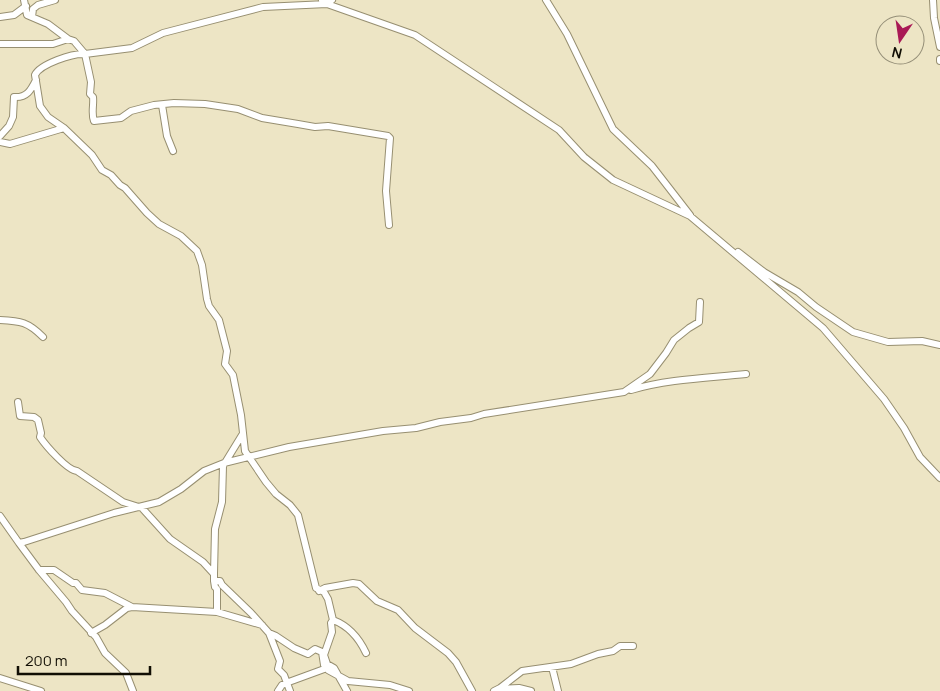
<svg xmlns="http://www.w3.org/2000/svg" width="940" height="691" font-family="Manrope,sans-serif">
<style>
.lines{fill:none;stroke-linecap:round;stroke-linejoin:round}
.minor-casing{stroke:#978f71;stroke-width:8}
.minor{stroke:#fff;stroke-width:6}
</style>
<rect width="100%" height="100%" fill="#ede5c5"/>
<g class="lines">
<defs>
<path id="minor" d="M24,0L27,15L48,24L68,39L74,41L85,54L132,48L163,33L263,7L327,4L332,0
M322,0L327,4L415,35L559,130L584,157L613,180L690,216L823,328L884,399L904,428L920,457L940,478
M546,0L567,34L613,129L652,166L690,215
M933,0L934,18L940,47
M0,17L14,15L26,6
M32,17L33,9L38,5L55,0
M0,44H53L68,39
M940,61V59
M162,105L167,136L173,151
M0,136L9,126L13,117L14,97C27,98 31,90 36,80
M0,142L10,144L64,128
M738,252L764,272L798,292L816,307L853,332L888,342L922,341L940,345
M0,320C21,321 28,322 43,337
M631,390C668,379 708,378 746,374
M18,402L20,416L34,417L38,420L41,433L40,437C46,446 67,470 77,471L123,502L142,508L170,539L203,562L214,574V581H220L222,585L251,613L269,633L276,636L294,648L308,654L315,649L322,652L324,665L328,670L348,681L390,685L409,691
M0,516L19,543L24,542L114,513L159,502L181,489L204,471L224,463L289,447L383,431L416,428L440,422L471,418L484,414L624,392L650,374L666,353L674,340L689,328L699,322L700,302
M19,543L39,570L66,602L72,611L96,637L105,653L126,673L133,691
M39,570H54L73,583H76L82,590L105,593L132,607
M214,574L215,529L222,502L223,466L242,435
M214,581L215,587L217,589V612
M319,591L325,588L353,583L359,584L377,601L398,610L415,628L448,653L456,662L472,691
M333,620L331,623L332,632L324,655L327,664L334,668L347,691
M91,633L105,625L127,608L132,607L217,612L262,625
M269,633L280,661L278,669L284,675L290,691
M366,653C359,638 349,626 333,620L328,599L324,592L316,588L298,515L290,505L276,494L266,482L245,451L241,415L233,375L225,364L227,351L219,320L209,306L207,299L202,265L197,251L181,236L159,224L147,213L125,188L120,185L111,175L102,170L92,155L64,128L48,117L40,106L35,75C40,64 73,53 85,54L91,82L90,94L93,97C94,105 91,113 94,121L121,118L131,111L154,105L174,103L205,104L238,109L262,118L298,124L315,127L328,126L388,136L390,138L386,191L389,225
M552,667L558,691
M0,678L41,691
M500,689L519,688L531,691
M278,691L282,685L286,683L327,668
M494,691L500,688L522,671L571,664L598,654L613,651L620,646H633"/>
</defs>
<!-- minor casing -->
<use href="#minor" class="minor-casing"/>
<!-- minor -->
<use href="#minor" class="minor"/>
</g>
<!-- north arrow -->
<g transform="translate(900 40) rotate(193)"><circle r="24" fill="#ede5c5" stroke="#958f78"/>
<path d="M0-4L9 19L0 12L-9 19Z" fill="#a91955"/>
<text y="-8" font-size="14" font-weight="bold" text-anchor="middle" fill="#110e04">N</text>
</g>
<!-- scale -->
<path d="M18 666v8h132v-8" fill="none" stroke="#110e04" stroke-width="2.5"/>
<text x="25" y="666" font-size="15" fill="#110e04" stroke="#ede5c5" stroke-width="4" paint-order="stroke">200 m</text>
</svg>
